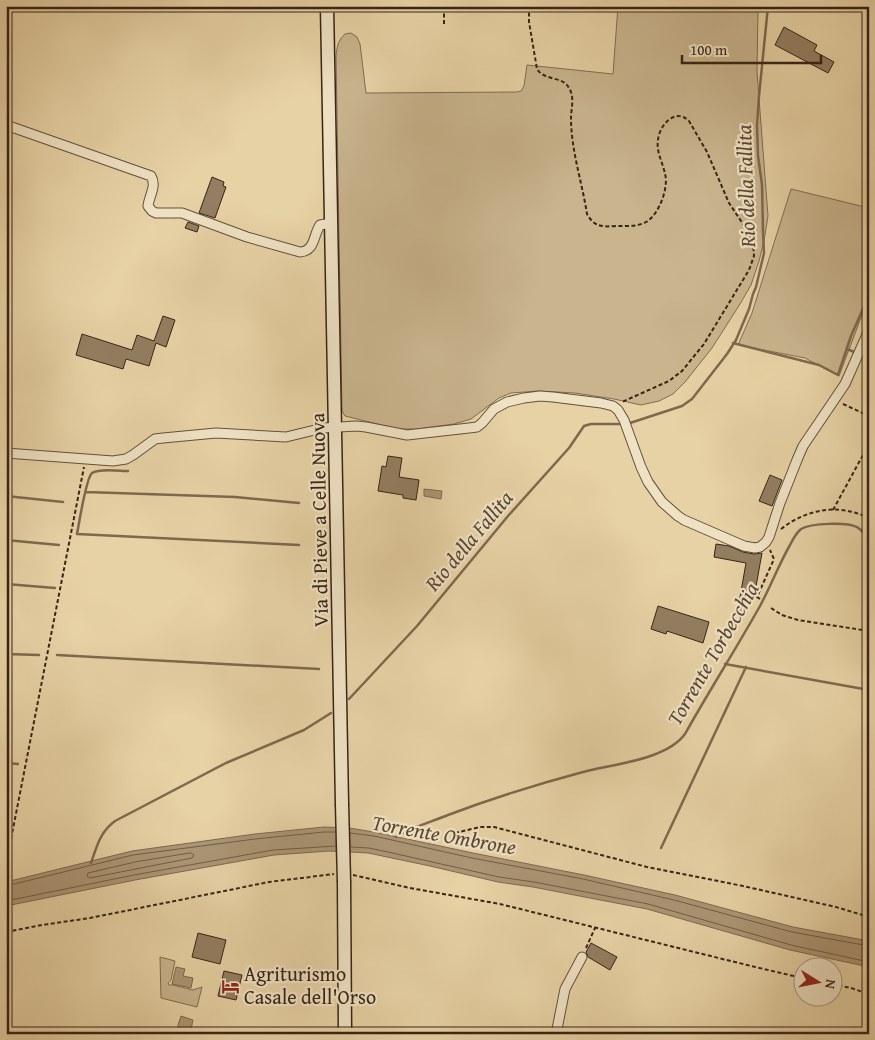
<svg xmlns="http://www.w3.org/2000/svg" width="875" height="1040" font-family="'Gentium Book Plus',serif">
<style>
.green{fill:#c9b48d;stroke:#806c52}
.water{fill:#ac9675;stroke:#7e684f}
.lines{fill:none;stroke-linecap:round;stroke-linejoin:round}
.shore{stroke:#725c46;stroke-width:1}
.stream{stroke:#7e684f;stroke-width:2.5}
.building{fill:#937e61;stroke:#382317}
.street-casing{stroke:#644f3a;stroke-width:11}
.secondary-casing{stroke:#382317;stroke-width:15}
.path{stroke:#382317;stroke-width:2;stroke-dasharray:4 2.5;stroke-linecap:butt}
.street{stroke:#efe2c4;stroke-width:9}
.secondary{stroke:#efe2c4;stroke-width:12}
.secondary-bridge-casing{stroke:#382317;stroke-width:15;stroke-linecap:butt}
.secondary-bridge{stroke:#efe2c4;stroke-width:12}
.labels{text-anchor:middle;stroke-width:4.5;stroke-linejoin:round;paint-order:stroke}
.street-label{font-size:20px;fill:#382317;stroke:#efe2c4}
.poi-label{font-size:20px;fill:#382317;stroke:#efe2c4;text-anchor:start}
.water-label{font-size:21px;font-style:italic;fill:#5b4633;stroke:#efe2c4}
</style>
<rect width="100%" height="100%" fill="#e7d2a5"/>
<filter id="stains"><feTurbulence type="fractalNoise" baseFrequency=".004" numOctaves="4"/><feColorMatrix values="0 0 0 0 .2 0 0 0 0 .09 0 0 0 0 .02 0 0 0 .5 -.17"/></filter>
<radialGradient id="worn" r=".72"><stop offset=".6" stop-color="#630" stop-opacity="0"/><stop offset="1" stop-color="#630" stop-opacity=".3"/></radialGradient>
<!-- green -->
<path class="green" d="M618,6H758L757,72L768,216L764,241L759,261L751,285L740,304L712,348L685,382L673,394L659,401L641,405L614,399L575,393L539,391L511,393L499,398L471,419L454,424L417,429H398L345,416L342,411L336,56C337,47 338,40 345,34L351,33L357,37L360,44L366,93L517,92L521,91L524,86L527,65L613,74Z
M791,189L869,208V300L865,307L839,376L805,358L738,345L752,313Z
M160,957L175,961L171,980L168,983L169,985H173L193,990L202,987L197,1007L161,998Z"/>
<!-- water -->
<path class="water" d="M424,489L442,491L441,499L424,496Z
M324,827L349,828L374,832L473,853L584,875L675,895L793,927L869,941V967L790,950L647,909L533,887L498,882L430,866L368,853L351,852L329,851L274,855L135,880L6,906V882L132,851L255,834Z
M176,967L185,969L183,976L193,978L191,988L172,984Z
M181,1016L193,1020L190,1034H178V1025Z"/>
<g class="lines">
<!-- shore -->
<path class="shore" d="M350,833L374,836L472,858L583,879L674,900L792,932L869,946
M351,847L369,848L388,852L499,877L534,882L648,904L791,945L869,962
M191,853L194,855L192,858L90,878L87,876L88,873L135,862Z
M6,886L133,855L255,839L324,832H335
M6,901L134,875L273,850L336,846"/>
<!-- stream -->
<path class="stream" d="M733,343L819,365L838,375L851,336L862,311L869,297
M847,349L869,358
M630,423L682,406L692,399L727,354L736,340L749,309L753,294L756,287L764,253L763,232L762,185L758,156L757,126L759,96L768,6
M128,471C120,471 99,468 92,473C86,478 79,524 77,534L299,545
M86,492L235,497L299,503
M6,496L63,502
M6,540L59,545
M6,584L55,588
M6,654L39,655
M57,655L319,669
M725,664L869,690
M864,689L869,665
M349,699L417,626L508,516L569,448L584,426L591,424H620
M6,763L18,764
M396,837C412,827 431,822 448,815C493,798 538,784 583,772C613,764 666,760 685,734C709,691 736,649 760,606C771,586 779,564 790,545C793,539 796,533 801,529C811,523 847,522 857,527C861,530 865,534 869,537
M661,848L746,667
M91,863C97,846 100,832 115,821L226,763L304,730L331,713"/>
</g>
<!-- building -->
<path class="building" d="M784,27L817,45L814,51L834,62L828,73L775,45Z
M212,177L224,182L223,186L226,187L215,218L199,213Z
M188,222L199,226L197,232L185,228Z
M163,316L175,320L166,347L156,343L149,366L126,359L123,369L76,355L82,334L132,350L137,335L154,341Z
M388,456L402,458L399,477L419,480L416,500L403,498V495L378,491L382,466L386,467Z
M770,475L782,480L772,506L759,501Z
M716,544L729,546L743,552L754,554L762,553L755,592L744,616L737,614L746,563L714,557Z
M658,606L709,622L703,643L667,631L666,634L651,629Z
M198,933L226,940L220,964L192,957Z
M591,943L617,957L610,970L588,957L586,952Z
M224,971L242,975L236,1000L218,996Z"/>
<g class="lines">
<defs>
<path id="street" d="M6,125L151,176C157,186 149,196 148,206L152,211L156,213H182L247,237L300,252C315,251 313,236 320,225L332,223
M6,453L113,461L126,459L133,455L155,439L163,438L216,433L286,437L323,428L356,426L366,427L407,435L469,428L477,427L482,423L494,409L507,402L524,398L540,396L553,397L601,403L613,406L618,410L624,420L641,467L648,482L662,502L678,516L684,520L744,546L755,548L760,547L766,542L769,537L780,503L797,460L803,446L845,384L869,330
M556,1034L565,989L582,957"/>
<path id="secondary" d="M327,6L342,804
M344,882L345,1034"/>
</defs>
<!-- street casing -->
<use href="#street" class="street-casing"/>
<!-- secondary casing -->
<use href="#secondary" class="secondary-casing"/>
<!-- path -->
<path class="path" d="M529,6V22L537,69C544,81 563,76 569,88C575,97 571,109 571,118C571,150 582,182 587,214C594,227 602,227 616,226C626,226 637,227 646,222C659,215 669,187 665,174C663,163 656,152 658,140C659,126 675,107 689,121L707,152L729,203L743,224L753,242L754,256L749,270L704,344L682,371L669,381L622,402
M444,24V6
M843,404L869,416
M833,510L869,444
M781,529C807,509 838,503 869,518
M760,599L757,597L774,559L770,550
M771,608L782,615L798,620L869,631
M455,833L480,827H494L647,867L743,886L836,907L869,917
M11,839L84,467
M353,875L410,888L500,904L747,965L802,978
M6,932L42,925L90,918L269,882L334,874
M586,948L595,928
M832,984L851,988L869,994"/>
<!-- street -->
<use href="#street" class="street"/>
<!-- secondary -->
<use href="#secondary" class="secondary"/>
<defs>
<path id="secondary-bridge" d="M342,804L344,882"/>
</defs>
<!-- secondary-bridge casing -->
<use href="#secondary-bridge" class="secondary-bridge-casing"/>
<!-- secondary-bridge -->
<use href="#secondary-bridge" class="secondary-bridge"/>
</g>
<!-- icons -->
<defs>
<symbol id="hotel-bare" viewBox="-9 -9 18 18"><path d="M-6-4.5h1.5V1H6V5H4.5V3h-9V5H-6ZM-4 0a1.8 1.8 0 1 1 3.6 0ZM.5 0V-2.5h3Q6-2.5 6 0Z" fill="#8f2418" stroke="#efe2c4" stroke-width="2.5" paint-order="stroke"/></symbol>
</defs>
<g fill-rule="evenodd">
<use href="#hotel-bare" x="218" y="974" width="25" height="25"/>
</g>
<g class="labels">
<!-- street labels -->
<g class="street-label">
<text transform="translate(319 520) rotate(-91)" y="7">Via di Pieve a Celle Nuova</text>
</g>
<!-- poi labels -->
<g class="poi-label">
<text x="244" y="981">Agriturismo<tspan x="244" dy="23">Casale dell'Orso</tspan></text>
</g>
<!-- water labels -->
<g class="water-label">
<text transform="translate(746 186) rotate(-92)" y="7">Rio della Fallita</text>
<text transform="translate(469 541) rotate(-50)" y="7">Rio della Fallita</text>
<text transform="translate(713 654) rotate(-60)" y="7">Torrente Torbecchia</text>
<text transform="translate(444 835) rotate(10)" y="7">Torrente Ombrone</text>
</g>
</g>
<!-- margin -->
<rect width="875" height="1040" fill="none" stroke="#e7d2a5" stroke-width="25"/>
<rect x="8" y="8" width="860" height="1025" fill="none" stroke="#382317" stroke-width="2.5"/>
<rect x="12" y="12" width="850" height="1015" fill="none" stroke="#382317"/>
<!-- north arrow -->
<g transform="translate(818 982) rotate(100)"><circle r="24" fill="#efe2c4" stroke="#a6967f"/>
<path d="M0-4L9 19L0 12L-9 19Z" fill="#8f2418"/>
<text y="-8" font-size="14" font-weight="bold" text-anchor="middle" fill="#382317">N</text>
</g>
<!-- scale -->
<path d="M682 55v8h139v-8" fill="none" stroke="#382317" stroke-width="2.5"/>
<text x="690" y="55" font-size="15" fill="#382317" stroke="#efe2c4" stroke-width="4" paint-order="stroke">100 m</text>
<rect width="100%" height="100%" filter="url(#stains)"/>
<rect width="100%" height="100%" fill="url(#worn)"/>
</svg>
